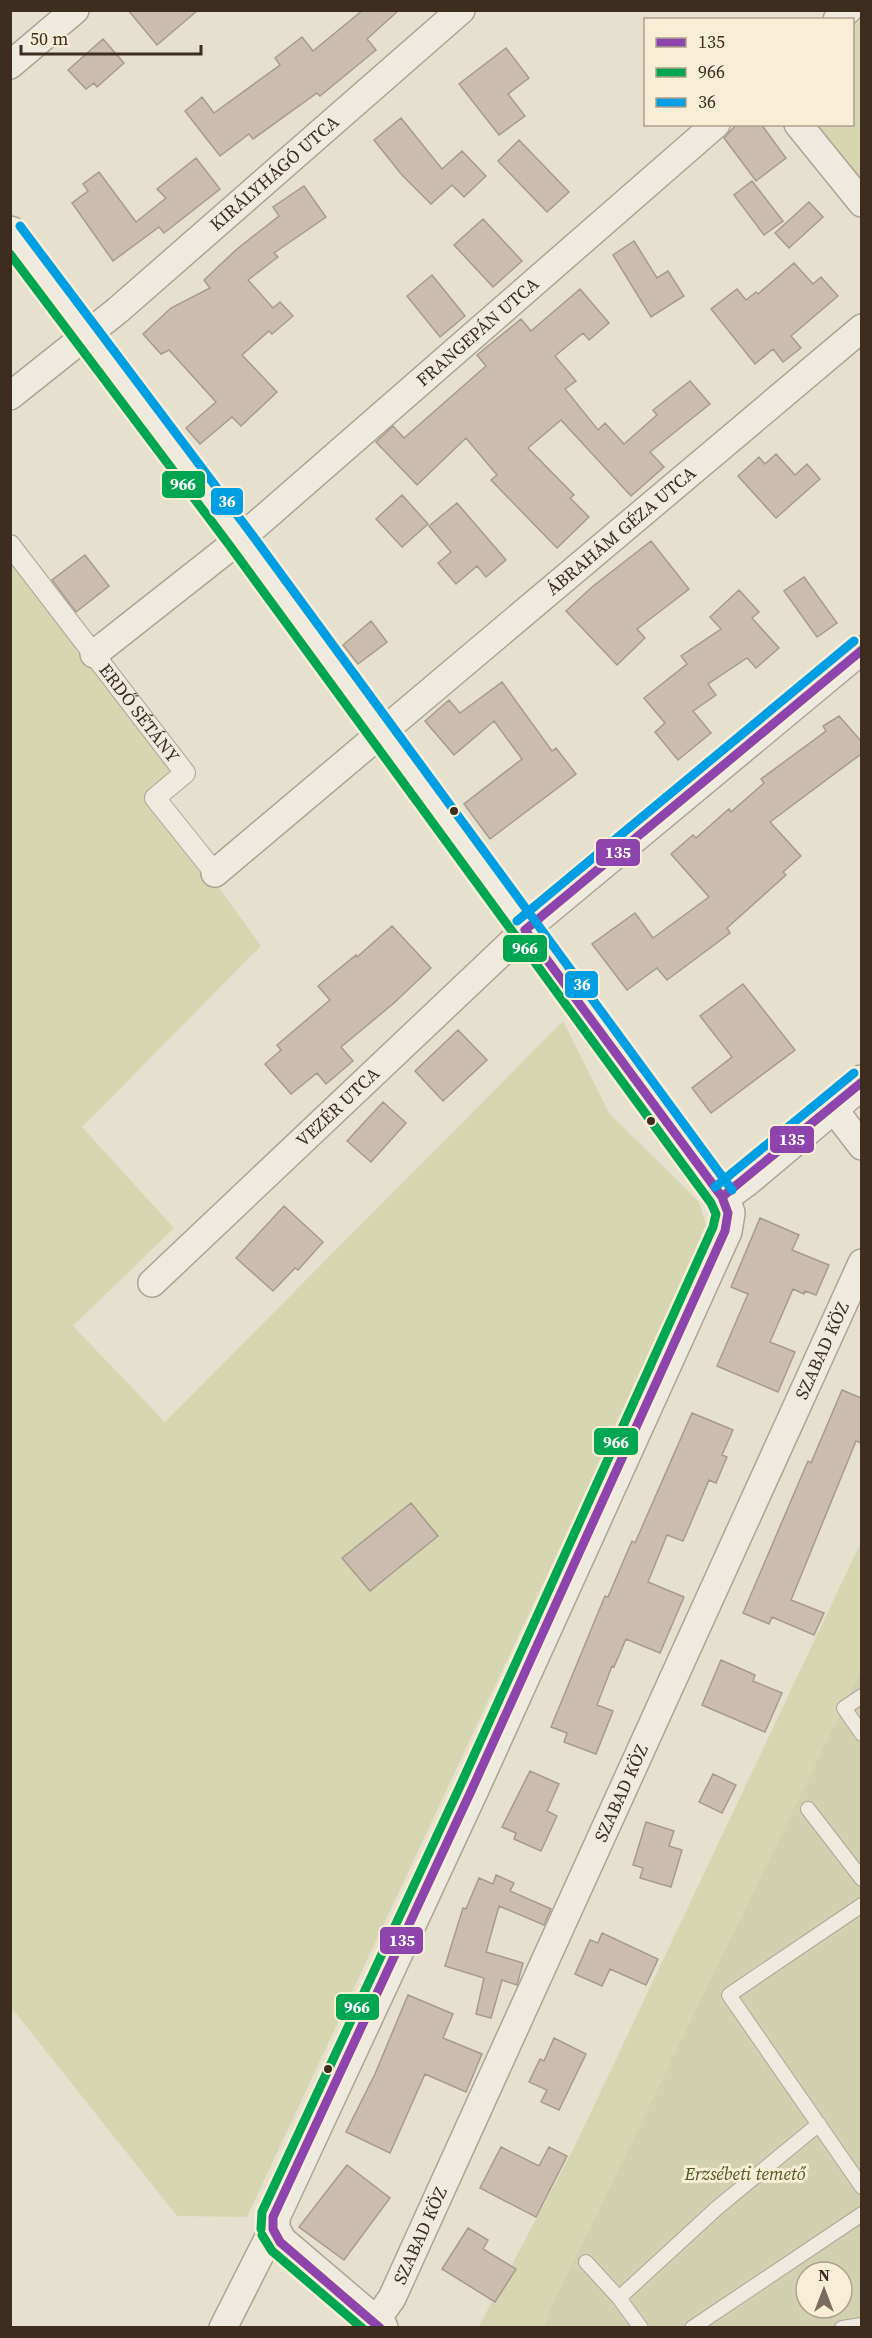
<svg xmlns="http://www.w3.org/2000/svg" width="872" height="2338" font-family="'Source Serif 4',serif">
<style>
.green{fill:#d6d7b0}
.cemetery{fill:#d1d1b0;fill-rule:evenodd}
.building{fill:#cbbeaf;stroke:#a79b8d;stroke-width:1.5}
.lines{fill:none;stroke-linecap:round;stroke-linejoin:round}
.service-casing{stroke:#aca597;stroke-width:16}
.pedestrian-casing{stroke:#aca597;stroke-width:22}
.minor-casing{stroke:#aca597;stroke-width:30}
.tertiary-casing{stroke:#aca597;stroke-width:36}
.service{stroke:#eeeae0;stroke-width:14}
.pedestrian{stroke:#eeeae0;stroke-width:20}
.minor{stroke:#eeeae0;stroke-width:27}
.tertiary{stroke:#eeeae0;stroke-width:33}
.bus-1-casing{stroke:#f8eed5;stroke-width:14}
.bus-2-casing{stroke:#f8eed5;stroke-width:14}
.bus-3-casing{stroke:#f8eed5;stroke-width:14}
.bus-1{stroke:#8e44ad;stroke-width:9}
.bus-2{stroke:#00a651;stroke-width:9}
.bus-3{stroke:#009ee3;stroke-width:9}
.bus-dot{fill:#3c2d1e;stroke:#f8eed5;stroke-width:2}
.labels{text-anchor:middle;stroke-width:6;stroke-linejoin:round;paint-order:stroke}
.street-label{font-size:18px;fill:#3c2d1e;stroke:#f8eed5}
.park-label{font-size:18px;font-style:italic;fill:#4c5a23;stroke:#f8eed5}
.line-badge{stroke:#f8eed5;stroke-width:2}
.badge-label{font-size:16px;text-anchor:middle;font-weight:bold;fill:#fff}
</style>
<rect width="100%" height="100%" fill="#e6e0ce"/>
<!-- green -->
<path class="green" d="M861,20V189L806,125L852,124L853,27Z
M10,545L185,773L155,799L261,946L82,1127L174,1228L73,1326L165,1422L563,1021L609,1113L699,1202L706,1225L702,1243L247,2217L177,2216L11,2007Z
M861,1542V1670L543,2327L478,2328L573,2150Z"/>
<!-- cemetery -->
<path class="cemetery" d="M861,1670V2327L543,2328L551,2308ZM806,2272H842V2308H806Z"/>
<!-- building -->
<path class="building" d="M128,10H198L157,45Z
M363,10H399L367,39L376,50L320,96L317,93L253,139L249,134L220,156L185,111L202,97L214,113L280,65L275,58L302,37L313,51Z
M103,39L124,63L97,87L94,83L86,89L68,70Z
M506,48L529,78L508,94L525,116L499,135L459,84Z
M401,118L442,169L462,151L486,176L464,197L452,185L431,204L402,175L374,140Z
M737,124H761L786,158L756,181L724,138Z
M519,140L569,192L547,212L498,161Z
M196,158L220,189L164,233L159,227L113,261L72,203L88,191L83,184L99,172L136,222L166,198L157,189Z
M752,181L783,221L764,235L734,195Z
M304,186L326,217L274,253L278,257L248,280L273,308L280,302L293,316L272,334L269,331L242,355L277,392L241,426L232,417L200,444L186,428L216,402L169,350L161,354L143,334L171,308L210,288L204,280L237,249L279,216L273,207Z
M809,202L823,217L789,248L775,233Z
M483,219L522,261L493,287L454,245Z
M634,241L657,278L668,271L684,296L651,317L613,255Z
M794,263L813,284L821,277L838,296L791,336L801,348L783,362L773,349L755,364L711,309L737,289L746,300L756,292L758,294Z
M432,275L465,316L440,337L407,296Z
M580,289L609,323L589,340L583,333L555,356L576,381L565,389L598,430L605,423L624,444L657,415L653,410L690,381L710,404L650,452L664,467L631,496L561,420L528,448L574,495L570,498L589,517L557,548L491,480L497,475L466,438L417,485L376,442L393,426L404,438L486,366L477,355L521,319L531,331Z
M776,454L795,475L807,464L820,479L776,518L738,476L759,457L765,464Z
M402,495L428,524L402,547L376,519Z
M457,503L506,560L486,577L477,566L456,584L438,563L451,552L429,526Z
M651,541L689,589L637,629L645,638L617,665L566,611L592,587Z
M85,555L109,586L76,612L52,580Z
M804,577L837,623L817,637L784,591Z
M739,590L759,612L752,618L779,648L756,668L747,658L708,684L716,695L693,711L711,733L678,760L655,732L665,723L644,698L687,664L681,656L721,629L710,617Z
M371,621L387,642L358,664L343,645Z
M502,682L552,751L556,748L576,774L490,839L464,804L522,759L494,721L454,755L425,721L449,700L460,713Z
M839,716L861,741V754L770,822L801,856L783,872L786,875L727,928L730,933L667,980L657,968L627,990L592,944L635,913L653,938L709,897L671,854L693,835L696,838L729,809L731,812L764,783L761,779L826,731L823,726Z
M392,926L431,968L394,1003L341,1047L353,1061L326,1084L317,1073L291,1094L265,1064L281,1050L277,1045L330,1000L318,986L356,955L357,957Z
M743,984L795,1050L711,1113L692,1088L732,1057L700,1016Z
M458,1030L487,1060L443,1101L415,1071Z
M383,1102L406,1123L371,1162L347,1141Z
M284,1206L323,1242L298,1270L295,1268L273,1291L236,1258Z
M760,1218L799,1235L792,1250L829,1265L816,1295L805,1291L804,1294L793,1289L770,1342L795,1352L778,1392L717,1366L748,1294L731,1287Z
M842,1390L861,1398V1443L856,1441L791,1600L824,1613L814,1635L772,1617L769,1624L743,1613L808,1461L811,1463Z
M692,1413L733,1430L722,1455L727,1457L716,1483L709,1480L683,1541L667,1535L648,1582L684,1597L660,1653L626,1639L614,1667L612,1666L597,1705L613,1711L596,1754L564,1742L567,1733L551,1727L605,1596L608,1597L632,1541L635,1543Z
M411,1503L438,1536L370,1591L342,1558Z
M721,1660L755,1675L753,1681L782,1693L765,1732L702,1705Z
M530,1771L559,1784L547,1811L557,1816L541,1851L514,1839L516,1833L502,1827Z
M713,1774L736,1785L722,1813L699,1802Z
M646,1822L674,1831L669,1846L682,1850L671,1887L640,1878L643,1868L633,1865Z
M496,1875L514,1883L510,1891L551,1909L544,1925L499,1906L486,1952L523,1963L517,1985L502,1980L491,2018L476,2014L484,1978L445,1966L463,1908L466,1909L479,1878L493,1884Z
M602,1933L658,1959L646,1985L610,1969L602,1986L575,1974L590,1940L598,1943Z
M408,1995L453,2014L443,2038L482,2054L466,2092L425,2074L390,2153L346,2132L375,2074Z
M554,2038L586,2054L559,2110L541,2102L547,2090L529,2082L540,2059L544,2061Z
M501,2147L539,2166L549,2147L567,2156L536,2217L480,2188Z
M347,2165L390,2198L344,2260L299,2227Z
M468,2228L488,2240L483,2249L516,2269L495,2302L442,2269Z"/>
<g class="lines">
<defs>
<path id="service" d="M862,1696L844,1708L862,1734
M808,1809L862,1879
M862,1905L729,1995L862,2187
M586,2262L619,2298L641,2328
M619,2298L717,2208L819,2124
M692,2328L862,2214
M842,2328L862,2325"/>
<g id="pedestrian">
<path id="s1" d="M10,545L185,773L155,798L215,873"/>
</g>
<g id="minor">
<path d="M837,20L848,10"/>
<path d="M10,65L75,10"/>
<path d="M798,124L862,203"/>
<path id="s2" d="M10,396L118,310L461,10"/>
<path id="s3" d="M94,654L240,539L716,124"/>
<path id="s4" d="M215,873L862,328"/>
<path d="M832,1107L862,1146"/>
<path id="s5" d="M152,1283L525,930L862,650"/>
<path id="s6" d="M375,2322L392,2298L862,1263"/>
<path d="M223,2328L273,2229"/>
</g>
<path id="tertiary" d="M10,233L240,539L722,1197L728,1213L725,1231L472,1789L273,2217V2229L280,2242L381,2328
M722,1197L744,1181L862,1082"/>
</defs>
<!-- service casing -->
<use href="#service" class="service-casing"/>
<!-- pedestrian casing -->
<use href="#pedestrian" class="pedestrian-casing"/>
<!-- minor casing -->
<use href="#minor" class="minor-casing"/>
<!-- tertiary casing -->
<use href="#tertiary" class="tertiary-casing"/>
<!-- service -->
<use href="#service" class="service"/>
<!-- pedestrian -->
<use href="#pedestrian" class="pedestrian"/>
<!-- minor -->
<use href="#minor" class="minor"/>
<!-- tertiary -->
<use href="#tertiary" class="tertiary"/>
<defs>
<path id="bus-1" d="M722,1197L862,1082
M273,2229V2217L472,1789L725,1231L728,1213L722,1197L525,930L862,650
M273,2229L280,2242L380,2328"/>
<path id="bus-2" d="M10,254L230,546L711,1203L716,1214L713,1227L461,1784L262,2212L261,2229
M262,2235L272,2251L362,2328"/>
<path id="bus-3" d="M20,226L250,532L732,1190
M517,921L854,641
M715,1187L854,1073"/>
</defs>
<!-- bus-1 casing -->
<use href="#bus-1" class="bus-1-casing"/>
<!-- bus-2 casing -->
<use href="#bus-2" class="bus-2-casing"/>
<!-- bus-3 casing -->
<use href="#bus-3" class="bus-3-casing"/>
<!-- bus-1 -->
<use href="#bus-1" class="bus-1"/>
<!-- bus-2 -->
<use href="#bus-2" class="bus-2"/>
<!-- bus-3 -->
<use href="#bus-3" class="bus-3"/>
</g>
<!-- markers -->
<g class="bus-dot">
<circle cx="454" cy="811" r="5"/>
<circle cx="651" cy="1121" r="5"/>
<circle cx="328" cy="2069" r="5"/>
</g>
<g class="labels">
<!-- street labels -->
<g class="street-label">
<text dy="6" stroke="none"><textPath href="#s2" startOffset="346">KIRÁLYHÁGÓ UTCA</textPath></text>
<text dy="6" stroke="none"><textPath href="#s3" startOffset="501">FRANGEPÁN UTCA</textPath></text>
<text dy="6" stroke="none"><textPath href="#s4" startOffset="531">ÁBRAHÁM GÉZA UTCA</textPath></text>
<text dy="6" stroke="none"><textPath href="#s1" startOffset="212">ERDŐ SÉTÁNY</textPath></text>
<text dy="6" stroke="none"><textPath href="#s5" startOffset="256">VEZÉR UTCA</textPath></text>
<text dy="6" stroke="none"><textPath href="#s6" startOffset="1070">SZABAD KÖZ</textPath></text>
<text dy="6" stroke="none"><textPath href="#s6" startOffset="584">SZABAD KÖZ</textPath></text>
<text dy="6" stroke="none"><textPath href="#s6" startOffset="98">SZABAD KÖZ</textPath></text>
</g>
<!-- park labels -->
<g class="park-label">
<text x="745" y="2180">Erzsébeti temető</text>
</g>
</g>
<g class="line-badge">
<rect x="161" y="470" width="45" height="29" rx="6" fill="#00a651"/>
<rect x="210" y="487" width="34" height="29" rx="6" fill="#009ee3"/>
<rect x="595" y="838" width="46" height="29" rx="6" fill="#8e44ad"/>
<rect x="502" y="934" width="46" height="29" rx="6" fill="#00a651"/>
<rect x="564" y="970" width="35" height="29" rx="6" fill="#009ee3"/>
<rect x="769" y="1125" width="46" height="29" rx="6" fill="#8e44ad"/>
<rect x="593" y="1427" width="46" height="29" rx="6" fill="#00a651"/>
<rect x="379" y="1926" width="45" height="29" rx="6" fill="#8e44ad"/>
<rect x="335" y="1993" width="45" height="28" rx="6" fill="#00a651"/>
</g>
<g class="badge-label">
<text x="183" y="490">966</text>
<text x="227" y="507">36</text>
<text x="618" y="858">135</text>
<text x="525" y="954">966</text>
<text x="582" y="990">36</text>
<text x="792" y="1145">135</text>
<text x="616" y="1448">966</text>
<text x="402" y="1946">135</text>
<text x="357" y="2013">966</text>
</g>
<!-- border -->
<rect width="872" height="2338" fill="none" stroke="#3c2d1e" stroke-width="24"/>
<!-- legend -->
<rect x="644" y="18" width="210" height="108" fill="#f8eed5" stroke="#ada18c" stroke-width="1.5"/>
<rect x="656" y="38" width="30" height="9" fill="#8e44ad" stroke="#ada18c" stroke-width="1.5"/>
<text x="698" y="48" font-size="18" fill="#3c2d1e">135</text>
<rect x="656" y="68" width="30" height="9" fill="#00a651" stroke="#ada18c" stroke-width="1.5"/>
<text x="698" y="78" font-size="18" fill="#3c2d1e">966</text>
<rect x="656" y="98" width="30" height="9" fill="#009ee3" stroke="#ada18c" stroke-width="1.5"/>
<text x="698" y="108" font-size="18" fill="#3c2d1e">36</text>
<!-- north arrow -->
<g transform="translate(824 2290)"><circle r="28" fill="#f8eed5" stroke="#ada18c" stroke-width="1.5"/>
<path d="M0-4.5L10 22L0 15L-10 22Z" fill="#786c5c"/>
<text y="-9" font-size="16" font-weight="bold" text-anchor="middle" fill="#3c2d1e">N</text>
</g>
<!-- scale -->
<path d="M21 45v9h180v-9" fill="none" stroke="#3c2d1e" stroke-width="3"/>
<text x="30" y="45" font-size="18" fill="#3c2d1e" stroke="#f8eed5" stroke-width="4.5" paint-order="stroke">50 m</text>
</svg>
